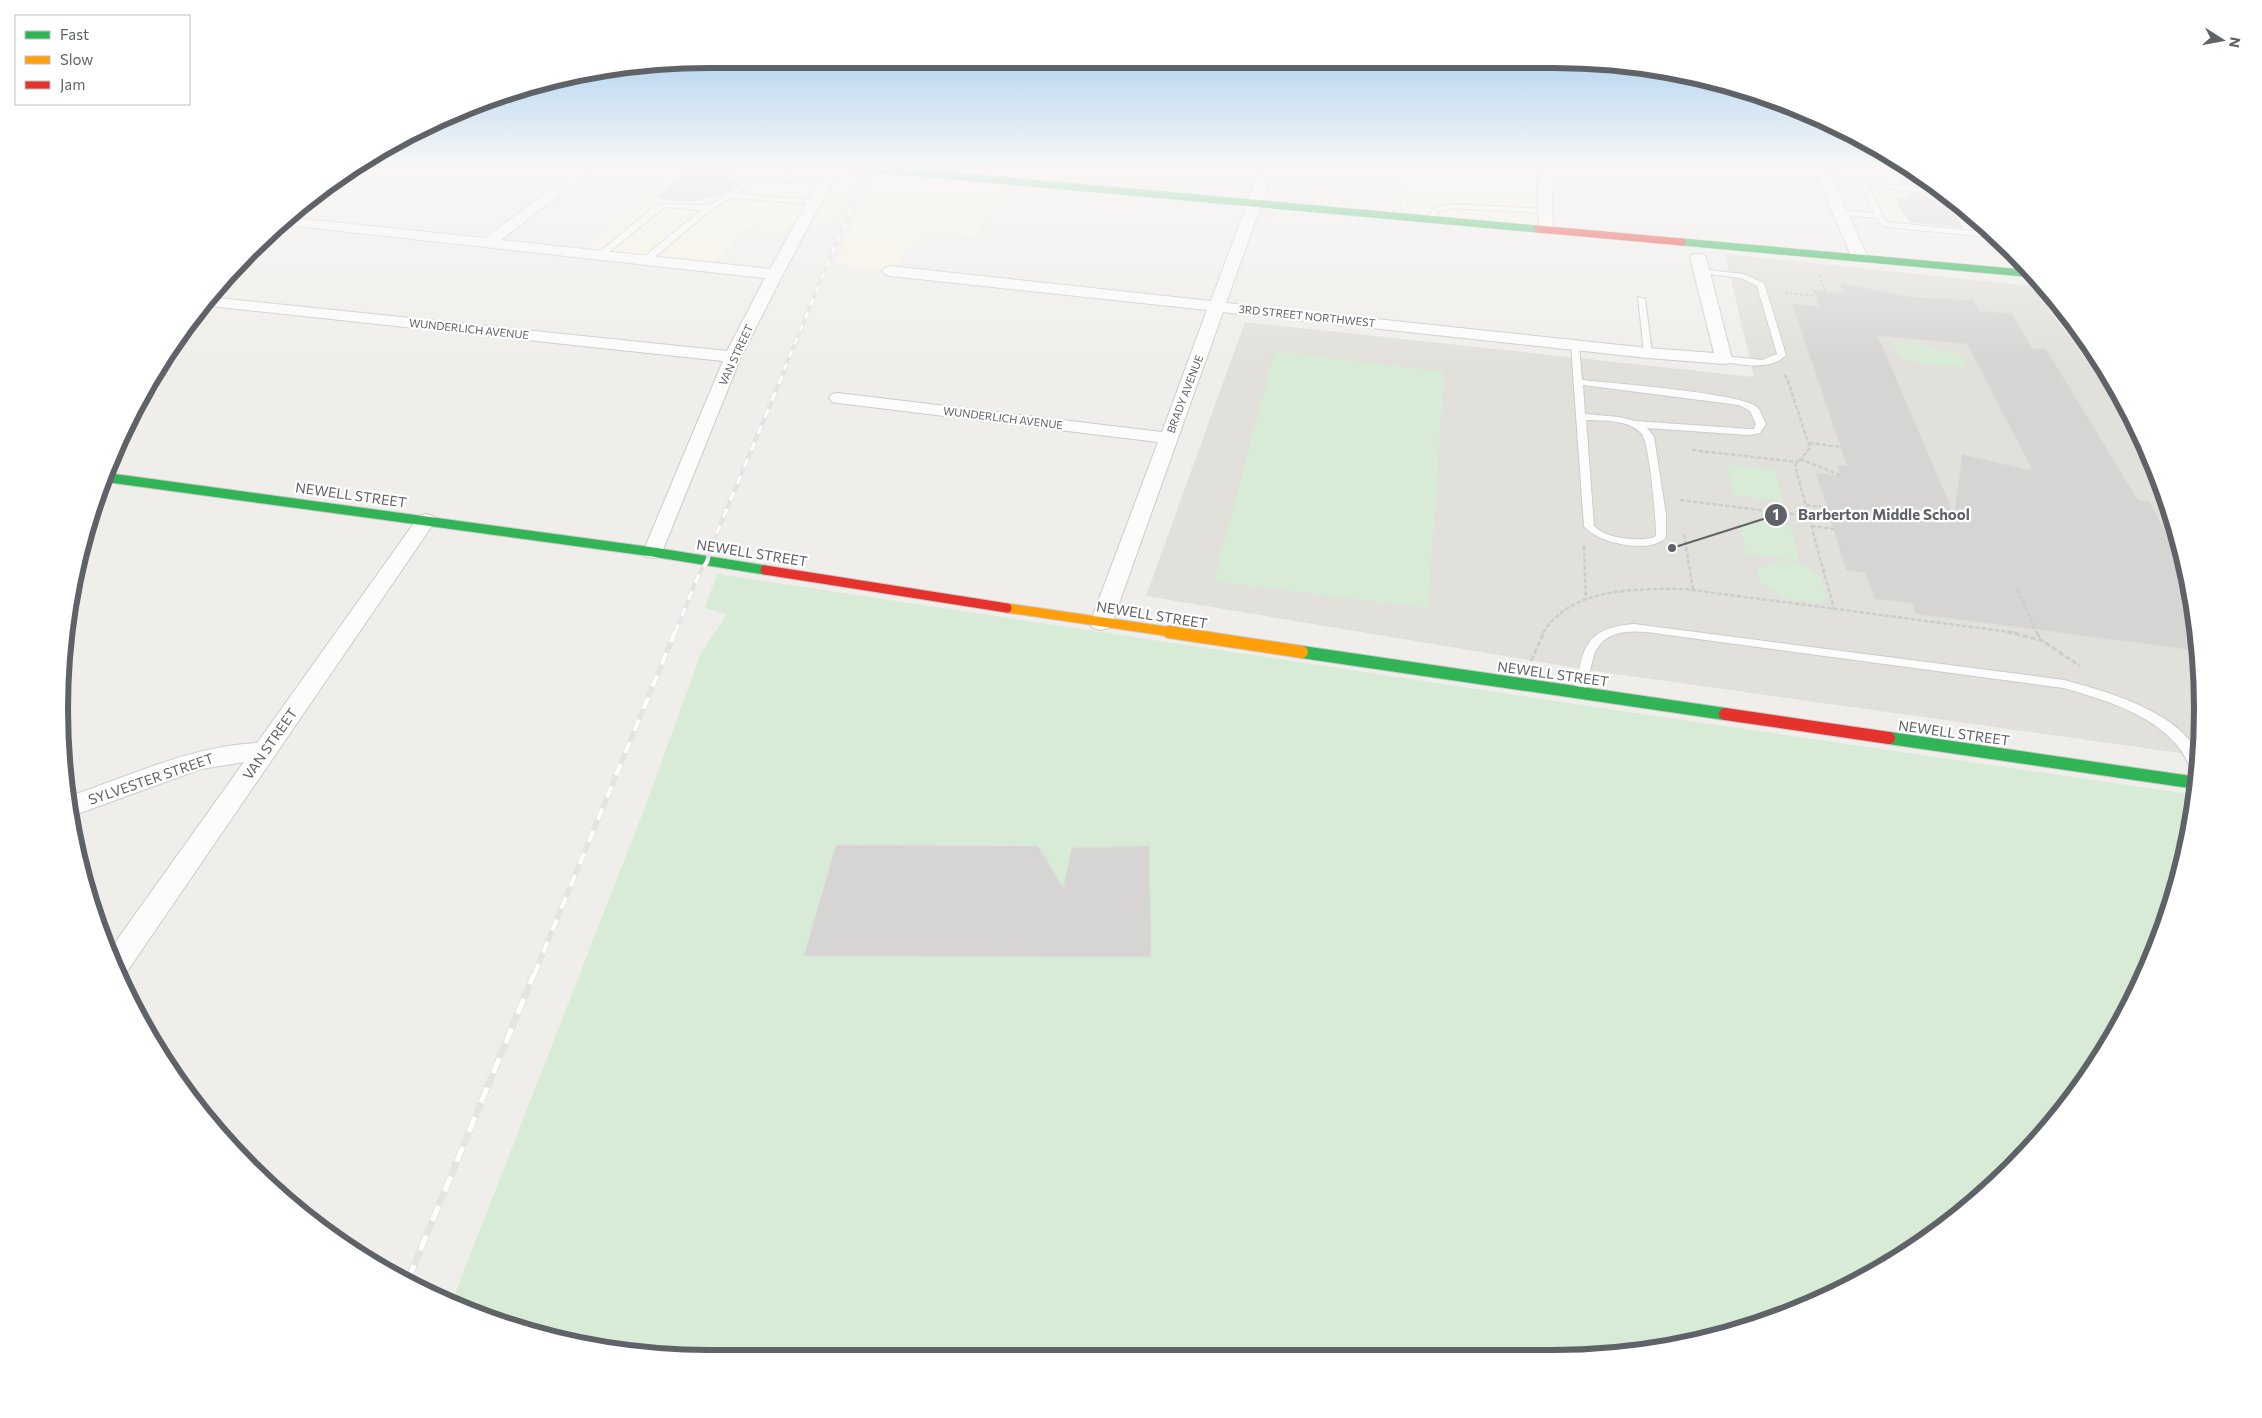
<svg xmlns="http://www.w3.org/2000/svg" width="2262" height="1418" font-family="Commissioner,sans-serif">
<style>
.commercial{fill:#f7f3e4}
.education{fill:#e2e0da}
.green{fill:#d8ebd6}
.building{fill:#d6d5d3;stroke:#deddd9;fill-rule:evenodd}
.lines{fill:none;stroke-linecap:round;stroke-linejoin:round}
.lane-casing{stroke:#cbcccc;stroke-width:2}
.street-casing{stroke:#cbcccc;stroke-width:2}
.fast-far2-casing{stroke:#cacacb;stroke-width:8}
.fast-far1-casing{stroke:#cacacb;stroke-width:11}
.fast-casing{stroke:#cacacb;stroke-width:14}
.slow-far1-casing{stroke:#cacacb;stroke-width:11}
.slow-casing{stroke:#cacacb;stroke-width:14}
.jam-far2-casing{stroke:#cacacb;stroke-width:8}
.jam-far1-casing{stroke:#cacacb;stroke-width:11}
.jam-casing{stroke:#cacacb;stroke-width:14}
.path-far2{stroke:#cacfcc;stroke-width:2;stroke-dasharray:3 2;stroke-linecap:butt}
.path-far1{stroke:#cacfcc;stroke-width:2.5;stroke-dasharray:4.5 2;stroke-linecap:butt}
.path{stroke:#cacfcc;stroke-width:3;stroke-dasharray:5.5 2.5;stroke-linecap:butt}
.lane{fill:#fdfcfc;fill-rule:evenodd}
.street{fill:#fdfcfc;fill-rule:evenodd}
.fast-far2{stroke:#30b455;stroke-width:7}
.fast-far1{stroke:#30b455;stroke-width:9}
.fast{stroke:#30b455;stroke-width:12}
.slow-far1{stroke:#ff9f0a;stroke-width:9}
.slow{stroke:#ff9f0a;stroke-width:12}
.jam-far2{stroke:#e5322d;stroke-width:7}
.jam-far1{stroke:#e5322d;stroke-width:9}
.jam{stroke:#e5322d;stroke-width:12}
.rail-far3-casing{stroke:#e4e4e4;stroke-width:4}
.rail-far2-casing{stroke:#e4e4e4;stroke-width:4.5}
.rail-far1-casing{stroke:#e4e4e4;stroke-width:5.5}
.rail-casing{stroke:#e4e4e4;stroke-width:7}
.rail-far3{stroke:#fff;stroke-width:2.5;stroke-dasharray:7;stroke-linecap:butt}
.rail-far2{stroke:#fff;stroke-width:3;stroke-dasharray:9;stroke-linecap:butt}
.rail-far1{stroke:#fff;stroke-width:4;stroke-dasharray:12;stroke-linecap:butt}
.rail{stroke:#fff;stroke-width:5;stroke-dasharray:16;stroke-linecap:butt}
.labels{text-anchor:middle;stroke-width:4.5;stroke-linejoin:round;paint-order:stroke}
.far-street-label{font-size:11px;fill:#5f6368;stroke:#fff}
.street-label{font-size:14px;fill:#5f6368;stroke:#fff}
.rim{fill:none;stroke:#5f6368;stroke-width:6}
.leader{fill:none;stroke:#5f6368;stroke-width:2}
.callout-dot{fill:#5f6368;stroke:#fff;stroke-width:2}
.mark-label{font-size:15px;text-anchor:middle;font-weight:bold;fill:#fff}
.callout-label{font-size:15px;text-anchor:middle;font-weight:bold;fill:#5f6368;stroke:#fff;stroke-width:4.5;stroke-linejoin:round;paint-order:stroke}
</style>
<rect width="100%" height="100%" fill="#efeeea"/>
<!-- commercial -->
<path class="commercial" d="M685,166H844L862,167L832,225H803L799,232L746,228L710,267L580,253Z
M1409,166H1544L1546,230L1400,216Z
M1837,166H1902L1949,193L2000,241L1882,230L1875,224L1860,188L1846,185Z
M875,169L1010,181L975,236L922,232L890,271L836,264Z"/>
<!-- education -->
<path class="education" d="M1725,254L2031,286L2071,338L2142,441L2169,500L2198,624L2201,756L1601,672L1146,596L1245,322L1754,377Z"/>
<!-- green -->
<path class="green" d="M1892,340L1960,354L1967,367L1923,364L1901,358Z
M1275,351L1444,372L1428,608L1214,581Z
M1727,465L1775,470L1782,501L1733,495Z
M1739,520L1790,526L1799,560L1746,554Z
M1781,560L1801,563L1820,575L1827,599L1820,603L1784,598L1760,582L1757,569Z
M717,574L1608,709L2195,795L2181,878L2136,997L2069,1105L1949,1225L1841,1292L1722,1337L1596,1358L624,1354L460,1310L451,1304L647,802L701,653L727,614L705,608Z"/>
<!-- building -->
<path class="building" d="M692,166H739L726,178L743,180L726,193L691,202L654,198Z
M1898,166H1902L1938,187L1903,184Z
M1906,192L1944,195L1963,228L1909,222L1895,197L1908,198Z
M1840,283L1913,297L1973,300L1979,311L2012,313L2032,348L2046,349L2138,500L2149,501L2172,542H2179L2198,624L2199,651L1916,614L1912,603L1875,599L1865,573L1846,570L1816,473L1840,475L1837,465L1847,466L1792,304L1818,306L1813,290L1844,293ZM1878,336L1967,344L2033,471L1962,454L1954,514Z
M836,845L1038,846L1063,888L1072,848L1149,846L1151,957L804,956Z"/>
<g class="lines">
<defs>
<path id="lane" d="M761,166H768L761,173L825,180L829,182L825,184L756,177L737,194L815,200L819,202L815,204L732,198L713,208L649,262H643V258L701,210L668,207L662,209L603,257L596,255L656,205C673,202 687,206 703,205C722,205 747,178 761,166Z
M1822,175L1862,178L1890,185L1942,189L1949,194L1890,189L1867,183L1886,222L1992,233L1997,238L1888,227L1880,225L1877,218L1837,214V210H1840L1874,213L1859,182L1825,179L1821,177Z
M1451,204L1545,209L1549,211L1545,213L1451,208L1438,212L1434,221L1427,219L1433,209Z
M1698,269L1743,274L1764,283L1786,355C1771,371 1741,365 1721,361L1720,359L1724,356L1762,360L1777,354L1757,286L1741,278L1701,273L1697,271Z
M1638,297L1645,299L1652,353L1648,356L1644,353Z
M1575,342L1579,345L1582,380C1611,383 1741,393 1757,407C1761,410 1763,419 1766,424L1760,433L1749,435L1647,428L1654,437L1666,515V537C1652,555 1596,543 1584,526L1571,345ZM1583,385L1739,405L1750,411L1756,424L1754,429H1749L1635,421L1619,417L1585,414ZM1586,420C1603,421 1628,419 1641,433C1650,442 1656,520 1656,536L1652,538C1635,541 1607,539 1594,526Z
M1634,624L2064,680C2105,691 2186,713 2200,760C2201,765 2199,771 2198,776L2194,774C2189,765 2184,753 2177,745C2148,712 2104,700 2064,688L1661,634C1640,631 1611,627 1598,647C1591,657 1589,681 1586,693L1580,697L1576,696L1574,693C1584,650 1582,628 1634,624Z"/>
<path id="street" d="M582,166H597L501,240L770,269L827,166H841L783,274L741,357L660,557L653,558L646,557L643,552L723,361L201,305L209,297L727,351L765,278L276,224L284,217L485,238Z
M984,166H998L986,181H976L974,178Z
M1261,166H1275L1226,303L1648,348L1714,353L1690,257L1693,254H1703L1706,257L1732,359L1730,363L1724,364L1648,358L1223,312L1112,623L1109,628L1101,630L1093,628L1090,623L1158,442L838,403L832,402L829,398L832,394L838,393L1162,432L1207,310L890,276L885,274L882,271L885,268L890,266L1211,301Z
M1537,166H1551L1553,230L1546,234L1539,230Z
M1813,166H1827L1868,258L1865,261H1855L1852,258Z
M426,514L433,516L436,520L124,976L119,978L109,951L244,762L201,769L69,817L65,798C127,777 191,746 257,743L419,516Z"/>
<path id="fast-far2" d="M844,166L1538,229
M1682,242L2035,274"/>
<path id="fast-far1" d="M103,477L653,552L765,570"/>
<path id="fast" d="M1302,652L1725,714
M1889,738L2197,783"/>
<path id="slow-far1" d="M1007,608L1178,633"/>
<path id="slow" d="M1169,632L1302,652"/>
<path id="jam-far2" d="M1538,229L1682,242"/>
<path id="jam-far1" d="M765,570L1007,608"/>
<path id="jam" d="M1725,714L1889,738"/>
</defs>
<!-- lane casing -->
<use href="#lane" class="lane-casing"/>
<!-- street casing -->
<use href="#street" class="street-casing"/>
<!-- fast-far2 casing -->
<use href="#fast-far2" class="fast-far2-casing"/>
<!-- fast-far1 casing -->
<use href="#fast-far1" class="fast-far1-casing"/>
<!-- fast casing -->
<use href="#fast" class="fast-casing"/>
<!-- slow-far1 casing -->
<use href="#slow-far1" class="slow-far1-casing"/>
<!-- slow casing -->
<use href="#slow" class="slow-casing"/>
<!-- jam-far2 casing -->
<use href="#jam-far2" class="jam-far2-casing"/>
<!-- jam-far1 casing -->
<use href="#jam-far1" class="jam-far1-casing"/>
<!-- jam casing -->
<use href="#jam" class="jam-casing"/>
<!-- path-far2 -->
<path class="path-far2" d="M1819,275L1825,291
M1785,293L1815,296"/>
<!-- path-far1 -->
<path class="path-far1" d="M1784,375L1787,378L1810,448L1795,466L1834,609
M1809,443L1841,447
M1692,450L1798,462
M1800,459L1840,475
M1680,500L1809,516
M1806,505L1827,508
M1811,526L1834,529
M1684,534L1693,589
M1584,546L1586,600
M2017,589L2037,633
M1543,633C1572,586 1637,589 1685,589L2017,633"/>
<!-- path -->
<path class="path" d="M2007,632L2041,640L2080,666
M2037,632L2040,639
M1531,661L1544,632"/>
<!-- lane -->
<use href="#lane" class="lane"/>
<!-- street -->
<use href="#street" class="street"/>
<!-- fast-far2 -->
<use href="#fast-far2" class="fast-far2"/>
<!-- fast-far1 -->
<use href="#fast-far1" class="fast-far1"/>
<!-- fast -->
<use href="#fast" class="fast"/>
<!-- slow-far1 -->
<use href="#slow-far1" class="slow-far1"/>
<!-- slow -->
<use href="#slow" class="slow"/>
<!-- jam-far2 -->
<use href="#jam-far2" class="jam-far2"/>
<!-- jam-far1 -->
<use href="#jam-far1" class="jam-far1"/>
<!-- jam -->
<use href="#jam" class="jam"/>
<defs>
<path id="rail-far3" d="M784,370L868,166"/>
<path id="rail-far2" d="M675,633L699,574L707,562L711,547L785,369"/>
<path id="rail-far1" d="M534,975L675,632"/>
<path id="rail" d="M408,1280L534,974"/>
</defs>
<!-- rail-far3 casing -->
<use href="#rail-far3" class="rail-far3-casing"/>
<!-- rail-far2 casing -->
<use href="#rail-far2" class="rail-far2-casing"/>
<!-- rail-far1 casing -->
<use href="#rail-far1" class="rail-far1-casing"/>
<!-- rail casing -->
<use href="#rail" class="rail-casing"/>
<!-- rail-far3 -->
<use href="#rail-far3" class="rail-far3"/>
<!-- rail-far2 -->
<use href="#rail-far2" class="rail-far2"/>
<!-- rail-far1 -->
<use href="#rail-far1" class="rail-far1"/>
<!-- rail -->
<use href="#rail" class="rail"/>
</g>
<!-- sky -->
<linearGradient id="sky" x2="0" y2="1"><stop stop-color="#97c6ef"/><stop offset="0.46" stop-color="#f8f7f6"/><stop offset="1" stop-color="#f8f7f6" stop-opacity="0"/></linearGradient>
<rect width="2262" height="364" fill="url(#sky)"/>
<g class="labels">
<!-- far-street labels -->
<g class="far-street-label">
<text transform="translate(1307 316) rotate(6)" y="4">3RD STREET NORTHWEST</text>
<text transform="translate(469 329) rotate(6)" y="4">WUNDERLICH AVENUE</text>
<text transform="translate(736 355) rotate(-65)" y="4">VAN STREET</text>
<text transform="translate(1185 394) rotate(-69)" y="4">BRADY AVENUE</text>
<text transform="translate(1003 418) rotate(7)" y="4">WUNDERLICH AVENUE</text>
</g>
<!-- street labels -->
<g class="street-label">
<text transform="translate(351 495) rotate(8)" y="5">NEWELL STREET</text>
<text transform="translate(752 553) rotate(9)" y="5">NEWELL STREET</text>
<text transform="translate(1152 615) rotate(9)" y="5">NEWELL STREET</text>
<text transform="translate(1553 674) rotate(8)" y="5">NEWELL STREET</text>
<text transform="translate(1954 733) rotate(8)" y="5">NEWELL STREET</text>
<text transform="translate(270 744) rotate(-55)" y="5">VAN STREET</text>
<text transform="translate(151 779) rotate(-19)" y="5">SYLVESTER STREET</text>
</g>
</g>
<!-- crop -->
<path d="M0 0H2262V1418H0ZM709 68H1553A641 641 0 0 1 2194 709V709A641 641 0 0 1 1553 1350H709A641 641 0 0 1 68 709V709A641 641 0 0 1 709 68Z" fill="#fff" fill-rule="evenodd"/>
<path class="rim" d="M709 68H1553A641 641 0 0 1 2194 709V709A641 641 0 0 1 1553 1350H709A641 641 0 0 1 68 709V709A641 641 0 0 1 709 68Z"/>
<!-- callouts -->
<path class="leader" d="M1672 548L1776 515"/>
<g class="callout-dot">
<circle cx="1672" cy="548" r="5"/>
<circle cx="1776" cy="515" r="12"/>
</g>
<g class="mark-label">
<text x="1776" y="520">1</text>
</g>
<g class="callout-label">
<text x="1884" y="520">Barberton Middle School</text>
</g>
<!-- legend -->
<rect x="15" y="15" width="175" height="90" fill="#ffffff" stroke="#bfc1c3"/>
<rect x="25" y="31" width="25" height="8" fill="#30b455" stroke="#bfc1c3"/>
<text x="60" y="40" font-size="15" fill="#5f6368">Fast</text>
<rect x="25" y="56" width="25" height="8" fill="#ff9f0a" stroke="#bfc1c3"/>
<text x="60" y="65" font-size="15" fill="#5f6368">Slow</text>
<rect x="25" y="81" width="25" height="8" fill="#e5322d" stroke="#bfc1c3"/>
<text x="60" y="90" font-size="15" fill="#5f6368">Jam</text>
<!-- north arrow -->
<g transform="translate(2222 40) rotate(101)" stroke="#ffffff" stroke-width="4" paint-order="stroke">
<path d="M0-4L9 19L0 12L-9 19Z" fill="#5f6368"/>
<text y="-8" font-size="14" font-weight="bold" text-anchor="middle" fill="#5f6368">N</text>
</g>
</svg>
